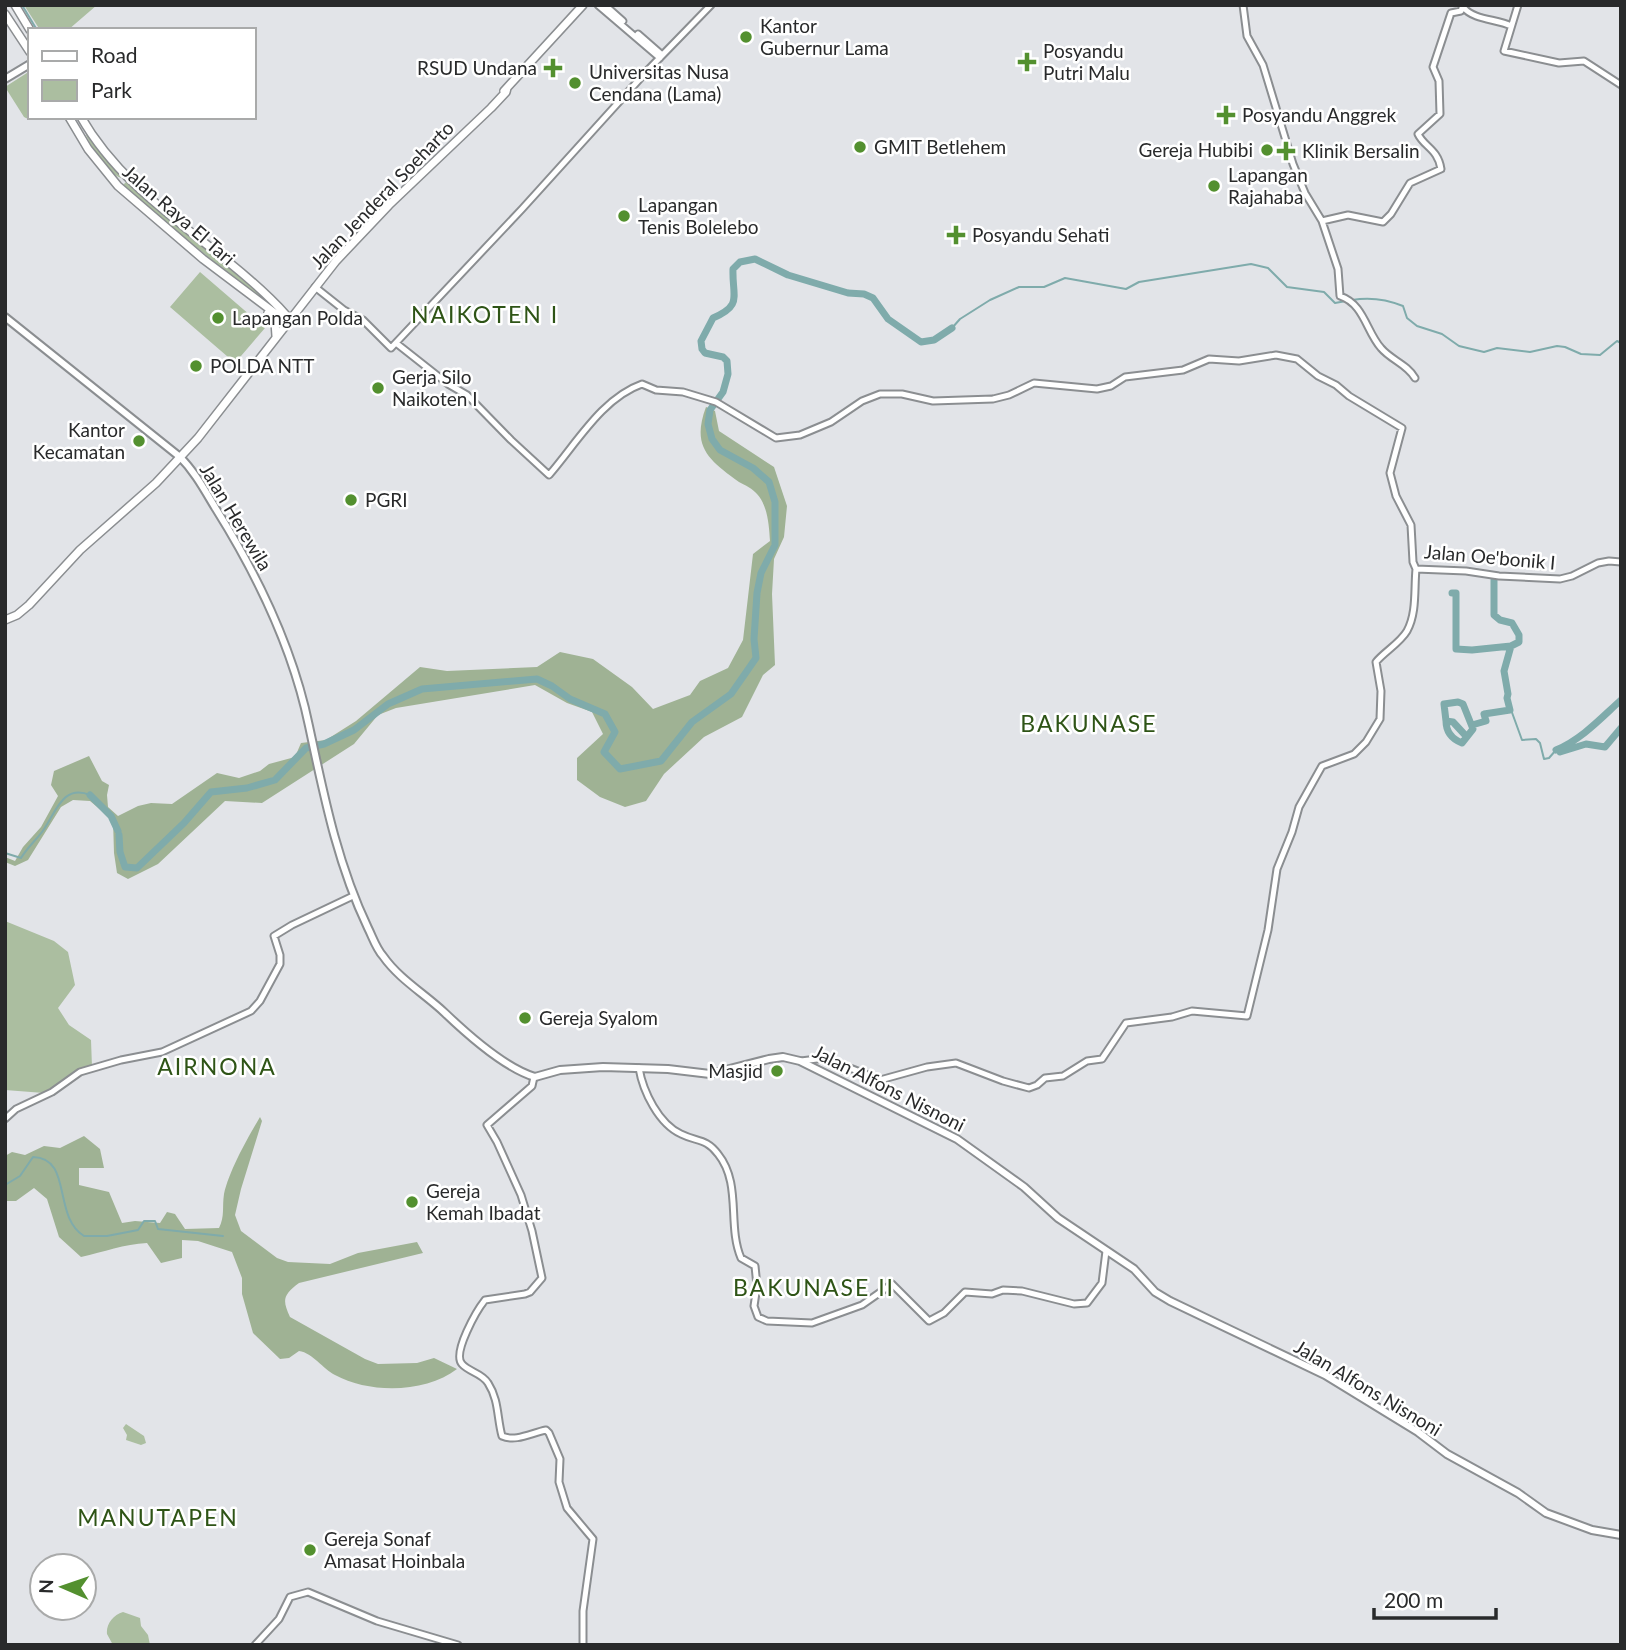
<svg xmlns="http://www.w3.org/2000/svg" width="1626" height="1650" font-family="Lato,sans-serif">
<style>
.green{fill:#abbea0}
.forest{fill:#9fb294}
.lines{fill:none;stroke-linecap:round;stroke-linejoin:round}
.stream{stroke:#7fabab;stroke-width:2}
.river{stroke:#7fabab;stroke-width:7}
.tertiary-casing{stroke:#8b8e91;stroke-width:9}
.secondary-casing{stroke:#8b8e91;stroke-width:10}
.primary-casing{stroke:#8b8e91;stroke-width:10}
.tertiary{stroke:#fff;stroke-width:5}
.secondary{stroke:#fff;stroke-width:6}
.primary{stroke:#fff;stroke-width:7}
.poi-dot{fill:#53902f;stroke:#fff;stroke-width:2.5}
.labels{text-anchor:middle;stroke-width:5;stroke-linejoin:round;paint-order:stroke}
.poi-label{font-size:19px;fill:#292a2b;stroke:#fff;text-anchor:start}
.street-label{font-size:19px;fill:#292a2b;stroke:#fff}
.quarter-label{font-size:23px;letter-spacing:2px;fill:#2e5416;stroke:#fff}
</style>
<rect width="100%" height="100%" fill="#e2e4e8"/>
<!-- green -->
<path class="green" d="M24,5H97L68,30H40Z
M30,71V117H32L30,120L24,117L5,87Z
M90,132L122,176L121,178C106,172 93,150 86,135Z
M126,182L250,283L280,313L251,292L124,188L123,185Z
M200,272L265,328L235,363L170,307Z
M5,921L54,941L68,952L75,985L58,1008L69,1025L91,1040L92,1067L82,1068L44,1093L5,1090Z
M126,1424L144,1436L146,1443L141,1445L126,1440L127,1435L123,1428Z
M123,1612L140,1618L141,1626L148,1635L150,1645H113L107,1634C106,1624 113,1615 123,1612Z"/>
<!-- forest -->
<path class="forest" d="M706,407L715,411L719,431L774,467L787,506L784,537L774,559L772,594L775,665L763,675L742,717L704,737L664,774L646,801L625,807L600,797L577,780V758L603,734L592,712L567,703L535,685L396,708L378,715L354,744L262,803L225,801L158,864L128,879L117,873L114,853L113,820L90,801L73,800L61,807L28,860L15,866L5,862V857L15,861L23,847L41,827L58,796L51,785L54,771L89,756L102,781L109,785L107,795L108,807L118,816L138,806L151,803L172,804L217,773L239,778L260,771L269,764L295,757L301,743L326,740L356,721L420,667L447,671L537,667L560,652L593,659L632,687L653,709L690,695L700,681L728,668L743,640L753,554L770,541C769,526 768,506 757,494C753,489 745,485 739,482C709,460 691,447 706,407Z
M260,1117L262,1121L241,1189L235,1215L241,1231L277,1258L288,1262L330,1264L358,1253L417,1242L423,1253L299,1283C283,1295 282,1300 290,1317L365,1359L378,1364L417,1363L434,1358L457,1369C426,1393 370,1394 335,1375C323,1369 313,1353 299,1351L289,1358L280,1359L253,1333L242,1294V1278L232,1252L198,1241L182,1240V1258L161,1263L147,1243C124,1244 104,1252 81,1257L59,1237L47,1199L34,1188L16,1201H5V1156L12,1152L25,1155L44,1146L60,1148L84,1136L100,1149L104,1168H79V1185L109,1192L122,1223L135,1221L160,1223L167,1212L175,1214L185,1229L219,1228C225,1216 222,1207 224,1194C229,1171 248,1137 260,1117Z"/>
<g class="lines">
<!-- stream -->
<path class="stream" d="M22,5L37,30
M1352,300C1369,297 1386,299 1403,306L1407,318L1417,326L1442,334L1459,346L1484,352L1497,348L1530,352L1557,346L1565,347L1581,354L1600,355L1617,341L1621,343
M952,328L960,319L990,300L1019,287H1044L1065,278L1126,289L1139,282L1251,264L1268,268L1287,287L1324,292L1335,303L1346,301
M1510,707L1522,740L1536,739L1540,743L1544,759L1549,758L1556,750
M5,853L21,858C27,848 35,841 42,832C55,815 62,783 90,795
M5,1185L20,1176L33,1157C73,1158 52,1216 84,1236H107L138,1230L144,1221H155L158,1229L223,1236"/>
<!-- river -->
<path class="river" d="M1452,593H1456V649L1472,650L1511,646
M1446,721C1446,732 1452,739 1462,743L1473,729L1463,704L1458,702L1444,704L1446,721L1453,722L1466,736
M1472,725L1486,721L1484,714L1510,710L1507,698L1508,694L1504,671L1511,646L1519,642V635L1512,623L1500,620L1494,615V580
M1556,750C1582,739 1601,718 1621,700
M1560,752L1586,744L1605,747L1621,728
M90,795L111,816L118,831
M119,835L120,852L125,867L137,868L184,823L211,792L247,788L275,780L306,748L324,744L354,730L388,704L422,689L537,679L552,686L570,699L605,714L615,732L604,752L620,769L661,761L692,722L731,694L756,658L754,639L757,593L761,573L775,545V502L769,482L753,468L720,450L712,439L708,424L710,410L723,392L728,374L727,361L723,357L705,353L702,349L701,341L713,318C743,305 732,297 733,269L740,262L755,259L788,275L848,293L864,294L873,298L888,319L921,342L934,340L952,328"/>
<defs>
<path id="tertiary" d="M598,5L660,58
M605,5L623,21
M1243,5L1247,36L1263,65L1293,164L1305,193L1322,221L1348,215L1383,222L1391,214L1410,183L1441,169C1438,149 1424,147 1418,134L1440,114L1439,81L1433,67L1451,13L1461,11L1463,5
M1518,5L1504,51L1559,63L1584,61L1621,85
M1464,8C1474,20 1497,19 1511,26
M638,34L662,55
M1322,221L1338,269L1340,296C1364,304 1366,331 1381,348C1391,360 1407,364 1415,378
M315,287L344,310L363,320L391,348L522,209L646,72L711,5
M396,343L448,384L467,395L511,440L549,475C576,444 602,398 642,384L656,390L683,392L716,402L776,438L800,435L831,422L862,401L880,394H902L933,401L993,399L1009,395L1034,383L1097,389L1111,386L1125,377L1183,370L1209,359L1239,361L1276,355L1297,359L1318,376L1336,385L1349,396L1402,428L1390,473L1396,496L1411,525L1413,562L1416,569L1466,571L1499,576L1560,579L1572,576L1598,563L1609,561L1621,562
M801,1061L825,1058L880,1080L927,1067L956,1063L1003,1081L1029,1088L1037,1085L1045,1078L1063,1076L1087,1061L1102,1059L1126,1023L1172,1017L1192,1011L1247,1016L1268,930L1277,869L1292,832L1299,807L1322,766L1354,754L1366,742L1380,719L1381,691L1376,662C1384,652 1400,643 1407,631C1417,613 1414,589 1416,569
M639,1068C643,1092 659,1124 681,1134C697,1142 706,1138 718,1154C742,1184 727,1225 741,1258L755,1266L757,1286L754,1306L758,1317L767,1321L812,1323L862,1305L892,1284L929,1321L944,1313L965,1292L992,1294L1003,1290L1022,1291L1074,1304L1087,1303L1102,1283L1106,1251
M534,1077L532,1086L487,1125L497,1142L521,1195L532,1231L542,1278L530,1292L525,1294L485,1300C477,1310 452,1353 462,1364C469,1372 482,1373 488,1383C499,1400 497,1418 502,1436C516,1442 531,1433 546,1430L549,1433L560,1459L559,1482L567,1508L593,1539L583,1611V1645
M5,1119L16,1109L52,1092L80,1072L121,1060L162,1052L251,1011L260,1001L280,964V955L274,936L292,925L353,896
M255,1645L279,1619L290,1597L308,1592L377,1621L458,1645"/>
<path id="secondary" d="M5,79L30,64
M5,317L180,457C195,472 205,491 216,509C258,576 293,648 309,726C324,796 337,863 368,928C373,938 376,948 383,956C399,979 425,994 445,1013C468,1035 505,1068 535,1077L560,1070L603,1067L668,1069L710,1074L769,1059L783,1057L800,1061L957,1139L1024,1187L1058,1218L1134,1269L1155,1292L1170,1301L1325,1375L1418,1432L1447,1454L1518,1493L1546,1513L1592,1530L1621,1535"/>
<path id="primary" d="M15,5L30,30
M5,14L30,52
M504,91L583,5
M69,117L88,149L118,186L203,259L284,320L292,317
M81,117C130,203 223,245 287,316V322
M268,313L275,322L276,336
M5,620L17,615L29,605L80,550L156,483L198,438L336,261L389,205L491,108L506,92L507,88"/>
</defs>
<!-- tertiary casing -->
<use href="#tertiary" class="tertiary-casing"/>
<!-- secondary casing -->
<use href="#secondary" class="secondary-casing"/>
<!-- primary casing -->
<use href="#primary" class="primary-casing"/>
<!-- tertiary -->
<use href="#tertiary" class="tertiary"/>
<!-- secondary -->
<use href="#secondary" class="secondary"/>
<!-- primary -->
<use href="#primary" class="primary"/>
</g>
<!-- markers -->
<g class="poi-dot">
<circle cx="746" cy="37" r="7"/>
<path d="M1023.5 51.5h7v7h7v7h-7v7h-7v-7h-7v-7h7z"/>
<path d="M549.5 57.5h7v7h7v7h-7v7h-7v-7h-7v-7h7z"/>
<circle cx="575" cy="83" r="7"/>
<path d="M1222.5 104.5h7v7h7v7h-7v7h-7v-7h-7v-7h7z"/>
<circle cx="860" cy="147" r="7"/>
<circle cx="1267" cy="150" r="7"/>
<path d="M1282.5 140.5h7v7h7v7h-7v7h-7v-7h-7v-7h7z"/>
<circle cx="1214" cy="186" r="7"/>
<circle cx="624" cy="216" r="7"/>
<path d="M952.5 224.5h7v7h7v7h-7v7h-7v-7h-7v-7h7z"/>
<circle cx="218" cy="318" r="7"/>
<circle cx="196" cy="366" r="7"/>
<circle cx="378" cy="388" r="7"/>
<circle cx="139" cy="441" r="7"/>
<circle cx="351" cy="500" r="7"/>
<circle cx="525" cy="1018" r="7"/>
<circle cx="777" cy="1071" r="7"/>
<circle cx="412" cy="1202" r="7"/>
<circle cx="310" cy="1550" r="7"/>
</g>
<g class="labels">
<!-- poi labels -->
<g class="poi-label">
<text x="760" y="33">Kantor<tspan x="760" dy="22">Gubernur Lama</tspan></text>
<text x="1043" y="58">Posyandu<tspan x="1043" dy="22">Putri Malu</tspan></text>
<text x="537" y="75" text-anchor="end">RSUD Undana</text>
<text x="589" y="79">Universitas Nusa<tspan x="589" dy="22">Cendana (Lama)</tspan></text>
<text x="1242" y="122">Posyandu Anggrek</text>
<text x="874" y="154">GMIT Betlehem</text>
<text x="1253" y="157" text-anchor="end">Gereja Hubibi</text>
<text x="1302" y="158">Klinik Bersalin</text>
<text x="1228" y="182">Lapangan<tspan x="1228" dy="22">Rajahaba</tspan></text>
<text x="638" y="212">Lapangan<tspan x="638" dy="22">Tenis Bolelebo</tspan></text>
<text x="972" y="242">Posyandu Sehati</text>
<text x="232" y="325">Lapangan Polda</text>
<text x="210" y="373">POLDA NTT</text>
<text x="392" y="384">Gerja Silo<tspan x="392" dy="22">Naikoten I</tspan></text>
<text x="125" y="437" text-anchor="end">Kantor<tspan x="125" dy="22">Kecamatan</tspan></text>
<text x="365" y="507">PGRI</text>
<text x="539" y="1025">Gereja Syalom</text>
<text x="763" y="1078" text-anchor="end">Masjid</text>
<text x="426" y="1198">Gereja<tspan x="426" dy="22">Kemah Ibadat</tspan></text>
<text x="324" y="1546">Gereja Sonaf<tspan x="324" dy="22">Amasat Hoinbala</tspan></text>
</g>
<!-- street labels -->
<g class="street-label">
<text transform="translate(382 195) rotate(-46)" y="7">Jalan Jenderal Soeharto</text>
<text transform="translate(179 215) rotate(41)" y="7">Jalan Raya El Tari</text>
<text transform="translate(236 517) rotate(59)" y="7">Jalan Herewila</text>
<text transform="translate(1490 557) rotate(5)" y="7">Jalan Oe'bonik I</text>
<text transform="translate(889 1088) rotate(27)" y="7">Jalan Alfons Nisnoni</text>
<text transform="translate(1368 1388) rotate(31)" y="7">Jalan Alfons Nisnoni</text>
</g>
<!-- quarter labels -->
<g class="quarter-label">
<text x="485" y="323">NAIKOTEN I</text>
<text x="1089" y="732">BAKUNASE</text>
<text x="217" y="1075">AIRNONA</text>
<text x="814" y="1296">BAKUNASE II</text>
<text x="158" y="1526">MANUTAPEN</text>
</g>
</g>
<!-- border -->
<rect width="1626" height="1650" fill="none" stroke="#292a2b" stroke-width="14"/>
<!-- legend -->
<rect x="28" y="28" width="228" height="91" fill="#ffffff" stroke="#a9aaaa" stroke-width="2"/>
<rect x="42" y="51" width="35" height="10" fill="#ffffff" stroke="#a9aaaa" stroke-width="2"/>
<text x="91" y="63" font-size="21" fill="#292a2b">Road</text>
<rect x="42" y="80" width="35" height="21" fill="#abbea0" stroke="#a9aaaa" stroke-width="2"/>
<text x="91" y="98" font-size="21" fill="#292a2b">Park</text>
<!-- north arrow -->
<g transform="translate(63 1587) rotate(272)"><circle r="33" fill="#ffffff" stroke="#a9aaaa" stroke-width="2"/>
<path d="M0-5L12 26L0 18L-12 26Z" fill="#53902f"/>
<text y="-10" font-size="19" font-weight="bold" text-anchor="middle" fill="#292a2b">N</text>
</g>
<!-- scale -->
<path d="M1374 1608v10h122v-10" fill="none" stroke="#292a2b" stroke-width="3.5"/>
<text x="1384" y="1608" font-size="21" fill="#292a2b" stroke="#ffffff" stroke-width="5" paint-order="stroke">200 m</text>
</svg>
